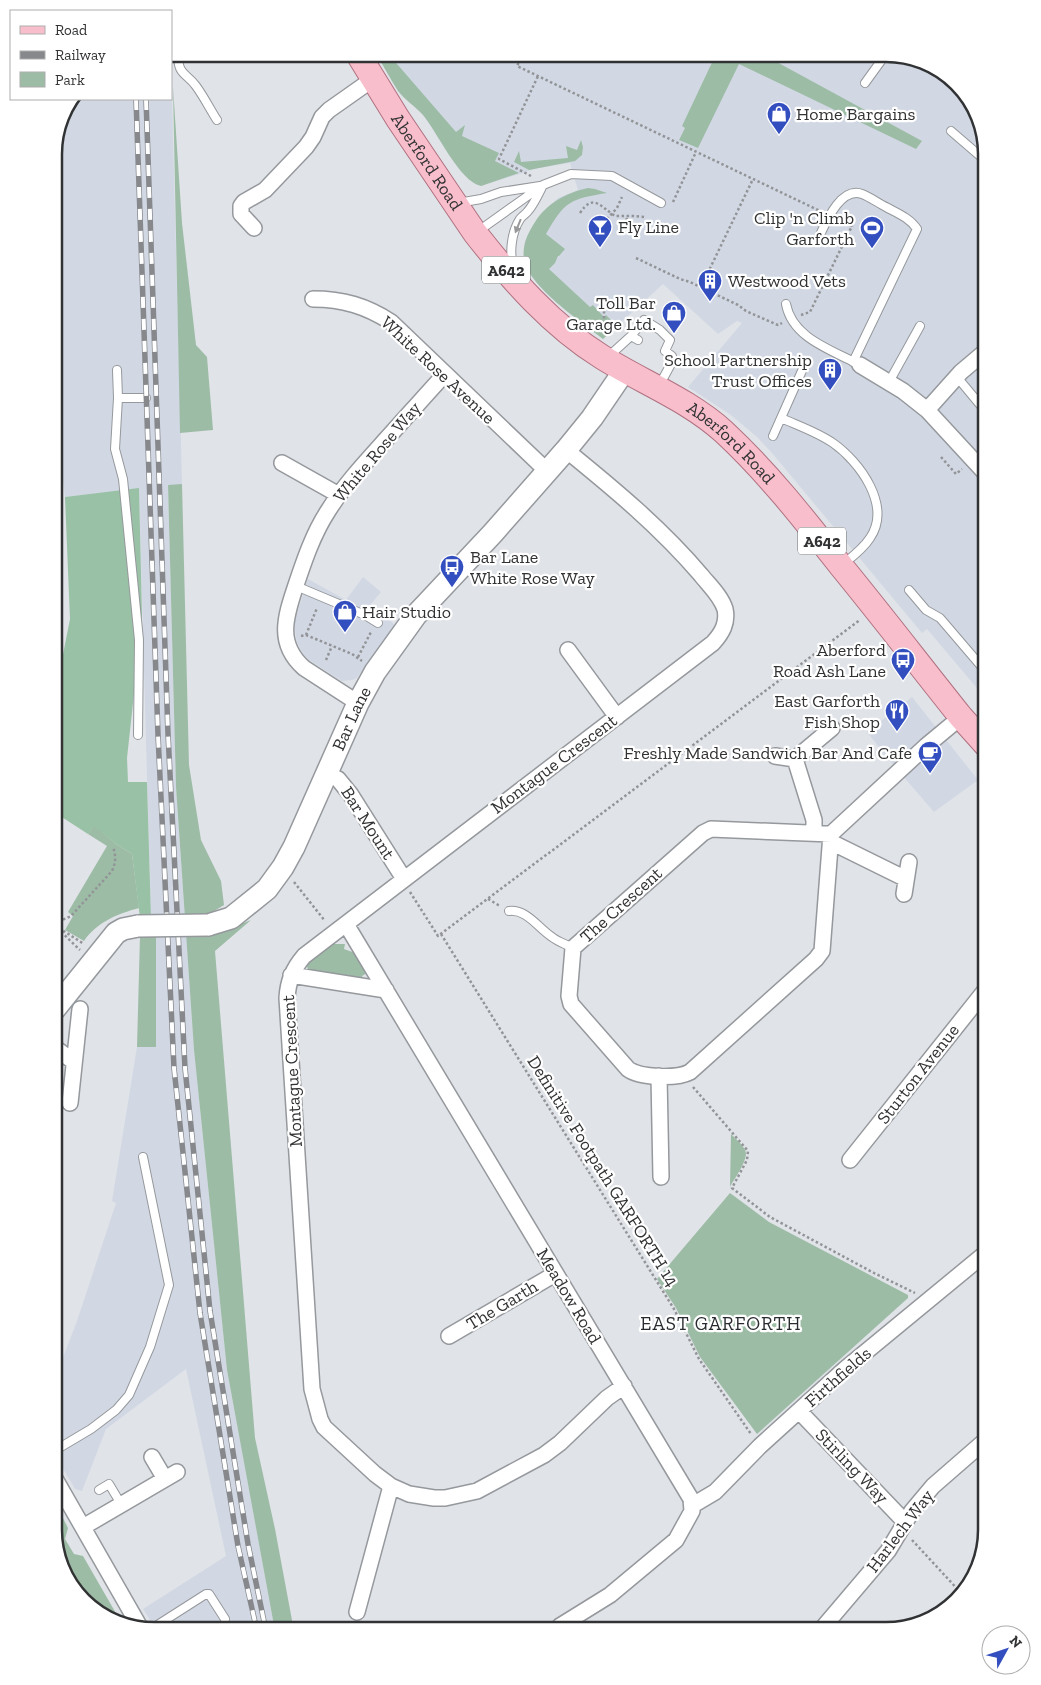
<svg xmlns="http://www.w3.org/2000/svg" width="1041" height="1685" font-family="'Zilla Slab',serif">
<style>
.built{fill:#d1d8e3}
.green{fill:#9dbca6}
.forest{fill:#99c1a5}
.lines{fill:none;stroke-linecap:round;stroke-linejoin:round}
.lane-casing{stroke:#95989c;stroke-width:10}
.street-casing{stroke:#95989c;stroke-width:18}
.secondary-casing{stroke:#95989c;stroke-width:24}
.primary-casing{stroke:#b07180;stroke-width:26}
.path{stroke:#929497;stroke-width:2.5;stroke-dasharray:2.5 2.5;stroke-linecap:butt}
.lane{stroke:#fff;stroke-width:8}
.street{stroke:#fff;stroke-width:15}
.secondary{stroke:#fff;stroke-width:21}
.primary{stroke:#f8becb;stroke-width:24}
.rail-casing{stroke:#86888c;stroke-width:5.5}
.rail{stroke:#fff;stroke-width:4;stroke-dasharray:11;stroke-linecap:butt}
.secondary-bridge-casing{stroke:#95989c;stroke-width:24;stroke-linecap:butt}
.secondary-bridge{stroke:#fff;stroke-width:21}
.oneway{fill:#98989a}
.labels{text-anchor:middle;stroke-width:4.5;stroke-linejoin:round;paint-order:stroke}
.shield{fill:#fff;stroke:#6f7071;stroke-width:1}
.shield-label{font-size:16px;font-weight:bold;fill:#313234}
.poi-label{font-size:18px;fill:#313234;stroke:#fff;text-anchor:end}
.street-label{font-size:18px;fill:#313234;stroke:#fff}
.neighbourhood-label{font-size:19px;letter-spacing:1px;fill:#272a2e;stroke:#fff}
.rim{fill:none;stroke:#313234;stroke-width:2.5}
</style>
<rect width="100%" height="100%" fill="#e0e3e8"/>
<!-- built -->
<path class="built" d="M376,54H894L942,71L977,109L987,154V700L927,629L922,633L772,453L757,437L731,415L688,387L742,323L737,321L718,334L663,284L603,339L547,293L530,273L525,266L523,258L525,241L530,231L543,212L558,198L578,190L570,163L538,168L481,186L475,184L460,169L424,116L399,91Z
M171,58L182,484L168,486L176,787L194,1050L227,1370L275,1631H157L143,1609L226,1556L186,1369L106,1429L82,1491L75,1489L54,1453V1381L77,1321L116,1203L112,1201L137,1047H156V933L151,919L139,489L65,497L54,409V148L62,115L73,99H171Z
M363,577L381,592L371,604L395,625L357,678L352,680L342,681L309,660L302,652L297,643L294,623L308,579L346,600Z
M912,697L978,780L934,812L889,760L867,732Z"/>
<!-- green -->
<path class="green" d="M376,54H395L391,57L456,132L465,125L462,136L499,153L495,161L519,173L481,186C459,181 438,133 423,115C416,107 405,100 398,91C390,79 384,66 376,54Z
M716,54H762L922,141L916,149L739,64L698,148L679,140L685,128L682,126Z
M173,87L182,223L196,345L207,357L213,430L180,433Z
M581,140L583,147L582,155L575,161L529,170L514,162L519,151L521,162L568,158L566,146L577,150Z
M588,188L595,189L607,193C570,199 565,201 546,234L565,249L559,256H558L555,263L549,269L590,307L593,305L604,317L606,315L617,326L603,339C582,322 527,286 524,258C522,245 528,233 535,222C547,203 566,193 588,188Z
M182,484L189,765L201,840L221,881L224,905L206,916L231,928L251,920L215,951L255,1438L275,1529L294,1631H275L227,1370L194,1050L176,787L168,485Z
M94,825L116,844L132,854L139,908C117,914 97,922 84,941L65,930L73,916L68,912L107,846L88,834Z
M156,933V1047H137L140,936Z
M333,944H345L344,949L358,954L367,973L362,976L364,980L308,971L307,966C312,956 323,948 333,944Z
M731,1134C736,1139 742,1144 745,1150C750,1158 734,1179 730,1187Z
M730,1193L769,1222L908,1295V1298L757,1434L700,1357L676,1308L657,1279Z
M60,1512L68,1528L65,1539L74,1554L83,1556L121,1622L99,1614L64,1576L54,1531V1521Z"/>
<!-- forest -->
<path class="forest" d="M139,488L142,615L136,650L134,694L127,758L128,782H147L151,919L140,918L132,854L116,844L94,826L88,834L54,812V700L70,619L65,497Z"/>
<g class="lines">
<defs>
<path id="lane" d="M178,54C178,76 186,72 196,86C204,97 210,109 217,120
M865,83L886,54
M951,131L987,162
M458,203L481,199L501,192L540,186
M477,232L543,185L571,174L612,176L661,203
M819,237C826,222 841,186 862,194C870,197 878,203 886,207C897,213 910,218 917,229L853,362
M514,269C509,254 511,233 520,219C522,216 526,214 528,211C534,204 538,195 542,187
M786,304C792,337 829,349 856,363
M631,336L644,320L660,330L670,340L665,351L672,356V362L659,386
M609,356L631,336L638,340
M117,370L118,398L115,449L123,479L139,640L138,735
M957,377L987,413
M889,382L920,326
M118,398H146
M781,418C799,426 817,432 833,443C860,462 892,506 870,538C863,549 852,557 842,565
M773,436L805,364
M296,586L365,615L378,623
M909,590L926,610L940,618L987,673
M509,911C527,909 538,928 552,937C558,942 566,944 573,948
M54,1451L91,1429L116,1410L129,1395L150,1347L169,1285L143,1157
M99,1490L109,1484L121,1504
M148,1631L206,1594H209L225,1619"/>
<path id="street" d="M254,228L241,214V206L244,202L265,190L306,147L313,137L322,117L329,110L373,79
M313,299C343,299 366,306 391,322L547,471
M860,365L903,391L927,410L987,475
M927,410L961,372L987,350
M566,450C614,489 660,527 701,575C709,585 721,596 725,609C728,623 722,633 713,643L304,956C293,969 288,981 287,998L312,1389L320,1419L324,1427L375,1474L391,1486L409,1494L434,1498H445L477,1491L544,1455L560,1443L607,1398L624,1386
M282,463L339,495
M568,650L617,717
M358,703L304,668C277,644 285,618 295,588C304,561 313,534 328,511C343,487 362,466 381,445C402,422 423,398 445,374
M775,756L795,759L832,728
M795,759L814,820V832
M327,774L338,779L351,795L404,879
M711,829L831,834L822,951L816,959L690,1072C677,1079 640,1078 628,1069L571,1004L569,996L573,948L703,833Z
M831,834L926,746L961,717
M831,842L906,879
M904,894L909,862
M346,924L691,1499L692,1511L676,1540L610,1595L560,1626L555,1631
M291,975L386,990
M54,1047L74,1062
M659,1076L661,1177
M70,1103L80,1009
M850,1160L987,988
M449,1336L555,1274
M799,1411L905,1522
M152,1457L165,1479
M54,1477L141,1629
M693,1505L715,1492L760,1446L845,1369L987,1252
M83,1527L177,1472
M357,1612L391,1486
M820,1631L888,1551L912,1511L933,1486L987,1439"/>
<g id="secondary">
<path id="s1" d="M208,925L231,918L267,889L283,867L294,847L358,703L375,672L416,615L493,533L566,450L592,418L624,371"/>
<path d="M54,1010L116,933L123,929L138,926"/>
</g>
<g id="primary">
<path id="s2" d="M358,54L398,119L475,233C511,279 552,326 602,357C642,382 689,400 724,432C768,473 804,519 841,566C882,616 921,667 961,717L987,746"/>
</g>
</defs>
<!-- lane casing -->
<use href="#lane" class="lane-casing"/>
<!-- street casing -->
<use href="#street" class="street-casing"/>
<!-- secondary casing -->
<use href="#secondary" class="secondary-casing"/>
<!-- primary casing -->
<use href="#primary" class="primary-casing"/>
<!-- path -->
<path class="path" d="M501,54L519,62
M523,54L517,66L820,211
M531,176L499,159L538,76
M673,202L696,152
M580,213C593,193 600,206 615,216H634L645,217
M607,219L617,208L622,197
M620,233L626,226L627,216
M636,258L680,279L690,282L738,305L746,311L778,325L782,323
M701,287L753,179
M604,306V334
M801,315L810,312L852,226L840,221
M941,457L956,474L962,469
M306,635L317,608
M301,636L306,635L352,654L362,661
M358,657L371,632
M326,660L332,646
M294,882L325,921
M410,892L438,936L860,620
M488,899L500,906
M54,924L71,916L112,871C116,862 116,856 113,847
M54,925L80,950
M59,928L84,944
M441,934L674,1309L699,1359L751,1434
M693,1087L748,1151L747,1160L732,1188L770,1217L874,1273L915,1293
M912,1540L962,1594"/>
<!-- lane -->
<use href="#lane" class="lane"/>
<!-- street -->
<use href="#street" class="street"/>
<!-- secondary -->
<use href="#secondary" class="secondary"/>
<!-- primary -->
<use href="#primary" class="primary"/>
<defs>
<path id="rail" d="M136,99L158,735L174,1068L200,1313L238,1546L257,1631
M146,99L168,734L185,1068L210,1311L248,1544L266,1631"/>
</defs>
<!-- rail casing -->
<use href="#rail" class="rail-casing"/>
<!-- rail -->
<use href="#rail" class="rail"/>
<defs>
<path id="secondary-bridge" d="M138,926L208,925"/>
</defs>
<!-- secondary-bridge casing -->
<use href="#secondary-bridge" class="secondary-bridge-casing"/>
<!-- secondary-bridge -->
<use href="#secondary-bridge" class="secondary-bridge"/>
</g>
<!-- one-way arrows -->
<defs><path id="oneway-solid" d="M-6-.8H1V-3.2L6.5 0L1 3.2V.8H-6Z" transform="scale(1.25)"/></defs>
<use class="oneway" href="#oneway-solid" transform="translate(518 226) rotate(112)"/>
<!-- icons -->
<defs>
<symbol id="shop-pin" viewBox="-11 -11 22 30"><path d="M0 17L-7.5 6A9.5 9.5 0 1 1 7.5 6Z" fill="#334ebf" stroke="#fff"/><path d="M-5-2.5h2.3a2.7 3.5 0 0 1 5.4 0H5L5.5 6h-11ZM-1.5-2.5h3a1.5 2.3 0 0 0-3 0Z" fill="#fff"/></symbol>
<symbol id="bar-pin" viewBox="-11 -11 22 30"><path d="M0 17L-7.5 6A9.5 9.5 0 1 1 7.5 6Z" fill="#334ebf" stroke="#fff"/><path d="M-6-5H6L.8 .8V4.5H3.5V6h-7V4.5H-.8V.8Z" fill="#fff"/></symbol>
<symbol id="stadium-pin" viewBox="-11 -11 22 30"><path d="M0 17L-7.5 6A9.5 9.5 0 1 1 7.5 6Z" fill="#334ebf" stroke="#fff"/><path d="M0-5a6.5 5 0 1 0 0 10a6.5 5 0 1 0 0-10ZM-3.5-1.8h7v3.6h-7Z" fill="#fff"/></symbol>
<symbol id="building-pin" viewBox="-11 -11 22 30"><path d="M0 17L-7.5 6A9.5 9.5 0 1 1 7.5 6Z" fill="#334ebf" stroke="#fff"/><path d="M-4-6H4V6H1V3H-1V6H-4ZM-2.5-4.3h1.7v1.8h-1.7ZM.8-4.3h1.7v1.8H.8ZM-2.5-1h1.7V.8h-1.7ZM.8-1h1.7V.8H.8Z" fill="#fff"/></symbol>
<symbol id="bus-pin" viewBox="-11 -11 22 30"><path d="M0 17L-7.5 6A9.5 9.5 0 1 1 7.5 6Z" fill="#334ebf" stroke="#fff"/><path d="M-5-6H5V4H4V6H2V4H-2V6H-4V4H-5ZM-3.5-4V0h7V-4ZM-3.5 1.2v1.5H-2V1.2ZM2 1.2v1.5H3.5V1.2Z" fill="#fff"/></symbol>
<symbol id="restaurant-pin" viewBox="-11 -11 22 30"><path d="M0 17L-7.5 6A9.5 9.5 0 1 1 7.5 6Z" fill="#334ebf" stroke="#fff"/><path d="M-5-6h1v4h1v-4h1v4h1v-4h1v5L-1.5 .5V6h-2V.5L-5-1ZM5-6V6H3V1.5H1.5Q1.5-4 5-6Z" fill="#fff"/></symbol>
<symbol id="cafe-pin" viewBox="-11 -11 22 30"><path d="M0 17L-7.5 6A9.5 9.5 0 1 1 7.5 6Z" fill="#334ebf" stroke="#fff"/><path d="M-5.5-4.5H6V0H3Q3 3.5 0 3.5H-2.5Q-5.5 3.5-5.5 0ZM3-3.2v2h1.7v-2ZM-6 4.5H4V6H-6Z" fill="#fff"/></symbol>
</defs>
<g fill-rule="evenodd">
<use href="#shop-pin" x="765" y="100" width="28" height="38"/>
<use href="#bar-pin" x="586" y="213" width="28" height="38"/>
<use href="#stadium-pin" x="858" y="214" width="28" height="38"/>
<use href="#building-pin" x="696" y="267" width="28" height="38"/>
<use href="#shop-pin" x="660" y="299" width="28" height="38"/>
<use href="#building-pin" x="816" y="356" width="28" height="38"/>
<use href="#bus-pin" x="438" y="553" width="28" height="38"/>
<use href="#shop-pin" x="331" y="598" width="28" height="38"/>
<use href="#bus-pin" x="889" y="646" width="28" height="38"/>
<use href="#restaurant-pin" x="883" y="697" width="28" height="38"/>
<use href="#cafe-pin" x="916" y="739" width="28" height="38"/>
</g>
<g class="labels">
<!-- shield labels -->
<g class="shield">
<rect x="482" y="256.5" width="48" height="27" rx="4"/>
<rect x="798" y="527.5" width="48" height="27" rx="4"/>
</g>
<g class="shield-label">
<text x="506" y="276">A642</text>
<text x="822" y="547">A642</text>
</g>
<!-- poi labels -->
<g class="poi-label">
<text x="796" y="120" text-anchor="start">Home Bargains</text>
<text x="854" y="224">Clip 'n Climb<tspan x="854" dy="21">Garforth</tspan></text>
<text x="618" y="233" text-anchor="start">Fly Line</text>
<text x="728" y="287" text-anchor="start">Westwood Vets</text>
<text x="656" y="309">Toll Bar<tspan x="656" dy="21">Garage Ltd.</tspan></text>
<text x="812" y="366">School Partnership<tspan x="812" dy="21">Trust Offices</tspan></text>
<text x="470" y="563" text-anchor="start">Bar Lane<tspan x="470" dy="21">White Rose Way</tspan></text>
<text x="362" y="618" text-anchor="start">Hair Studio</text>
<text x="886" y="656">Aberford<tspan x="886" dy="21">Road Ash Lane</tspan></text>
<text x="880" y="707">East Garforth<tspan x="880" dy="21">Fish Shop</tspan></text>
<text x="912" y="759">Freshly Made Sandwich Bar And Cafe</text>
</g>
<!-- street labels -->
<g class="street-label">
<text dy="6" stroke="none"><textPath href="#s2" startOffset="128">Aberford Road</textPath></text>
<text transform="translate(438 370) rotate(43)" y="6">White Rose Avenue</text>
<text dy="6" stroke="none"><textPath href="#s2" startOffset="548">Aberford Road</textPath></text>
<text transform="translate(377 452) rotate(-50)" y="6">White Rose Way</text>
<text dy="6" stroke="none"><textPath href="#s1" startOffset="261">Bar Lane</textPath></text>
<text transform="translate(554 764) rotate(-37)" y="6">Montague Crescent</text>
<text transform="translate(368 823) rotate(57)" y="6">Bar Mount</text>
<text transform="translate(621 905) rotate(-42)" y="6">The Crescent</text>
<text transform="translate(292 1071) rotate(-93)" y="6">Montague Crescent</text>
<text transform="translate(918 1074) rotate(-52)" y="6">Sturton Avenue</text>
<text transform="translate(603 1171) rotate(58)" y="6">Definitive Footpath GARFORTH 14</text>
<text transform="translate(569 1296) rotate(59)" y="6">Meadow Road</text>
<text transform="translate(502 1305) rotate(-31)" y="6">The Garth</text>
<text transform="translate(838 1377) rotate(-41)" y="6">Firthfields</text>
<text transform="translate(852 1466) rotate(46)" y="6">Stirling Way</text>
<text transform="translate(900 1531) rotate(-53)" y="6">Harlech Way</text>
</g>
<!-- neighbourhood labels -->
<g class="neighbourhood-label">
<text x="721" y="1330">EAST GARFORTH</text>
</g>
</g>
<!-- crop -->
<path d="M0 0H1041V1685H0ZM154 62H886A92 92 0 0 1 978 154V1530A92 92 0 0 1 886 1622H154A92 92 0 0 1 62 1530V154A92 92 0 0 1 154 62Z" fill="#fff" fill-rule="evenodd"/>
<path class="rim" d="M154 62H886A92 92 0 0 1 978 154V1530A92 92 0 0 1 886 1622H154A92 92 0 0 1 62 1530V154A92 92 0 0 1 154 62Z"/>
<!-- legend -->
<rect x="10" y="10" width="162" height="90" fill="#ffffff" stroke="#adadae"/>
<rect x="20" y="26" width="25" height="8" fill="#f8becb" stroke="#adadae"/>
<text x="55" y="35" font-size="15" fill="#313234">Road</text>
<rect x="20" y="51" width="25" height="8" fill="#86888c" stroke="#adadae"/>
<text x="55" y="60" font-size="15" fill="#313234">Railway</text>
<rect x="20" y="72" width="25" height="15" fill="#9dbca6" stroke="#adadae"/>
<text x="55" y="85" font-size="15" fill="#313234">Park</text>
<!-- north arrow -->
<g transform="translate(1006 1650) rotate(50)"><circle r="24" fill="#ffffff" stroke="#adadae"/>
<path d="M0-4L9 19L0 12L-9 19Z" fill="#334ebf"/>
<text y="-8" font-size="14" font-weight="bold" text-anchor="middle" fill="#313234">N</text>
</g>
</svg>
